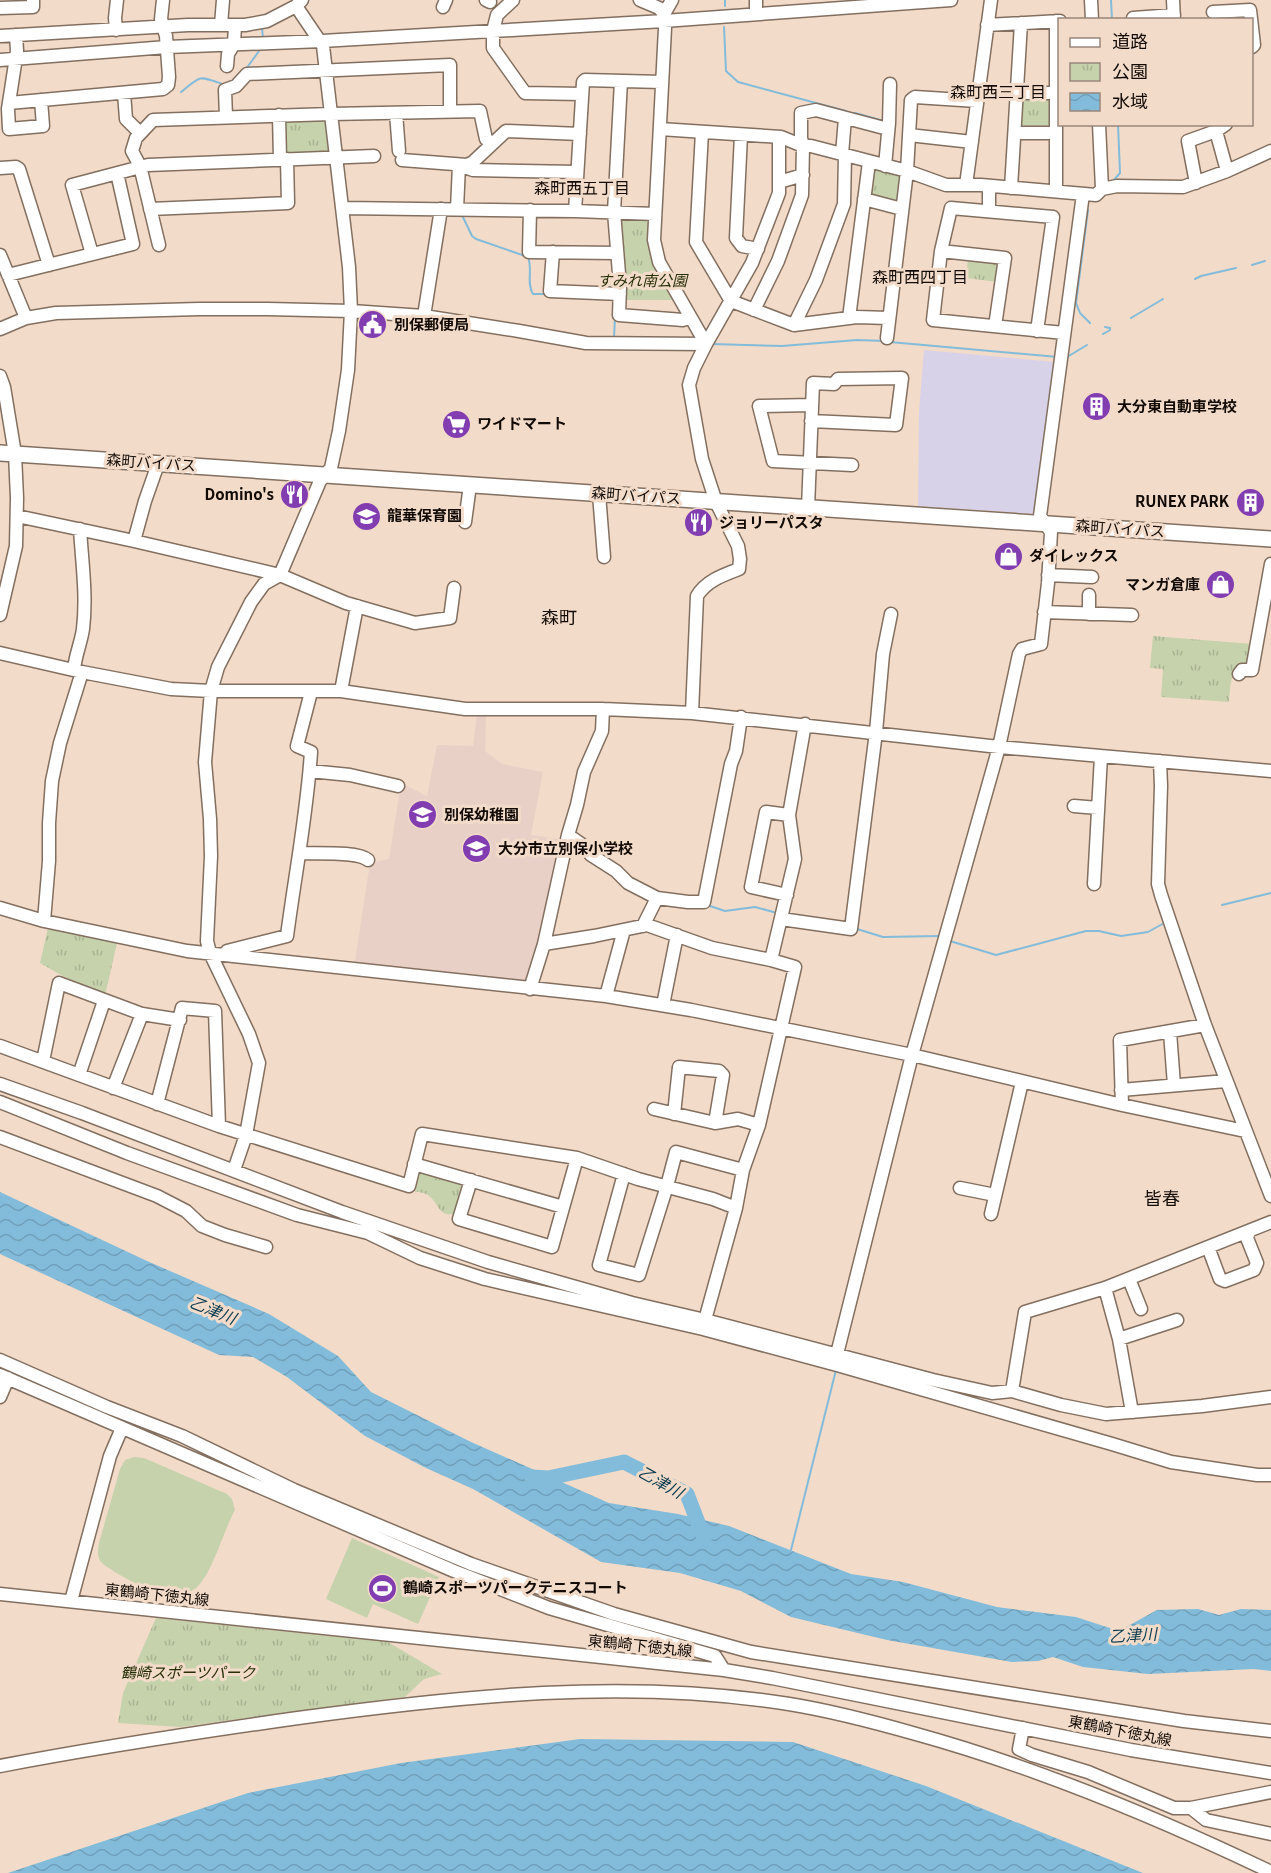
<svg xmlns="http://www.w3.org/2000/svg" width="1271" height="1873" font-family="Georgia,'Noto Sans JP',serif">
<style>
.commercial{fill:#d8d2e8}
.education{fill:#e8d0c6}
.park{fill:url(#park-tufts)}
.pitch{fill:#c6d2ac}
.water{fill:url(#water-waves)}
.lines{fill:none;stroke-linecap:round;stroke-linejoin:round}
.stream{stroke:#83bcda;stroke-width:2}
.river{stroke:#83bcda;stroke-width:15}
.minor-casing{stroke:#836f5f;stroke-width:15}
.major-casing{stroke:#836f5f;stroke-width:18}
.minor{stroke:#fff;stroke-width:12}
.major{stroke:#fff;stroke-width:15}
.labels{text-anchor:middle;stroke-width:6;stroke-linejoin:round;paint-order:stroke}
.park-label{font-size:15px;font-style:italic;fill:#262f07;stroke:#f2dbc9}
.poi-label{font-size:15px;font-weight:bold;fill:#110a05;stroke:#f2dbc9;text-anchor:start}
.street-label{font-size:15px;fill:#110a05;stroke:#f2dbc9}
.neighbourhood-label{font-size:16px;fill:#110a05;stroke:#f2dbc9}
.water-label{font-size:16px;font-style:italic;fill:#0a3c51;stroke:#f2dbc9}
.quarter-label{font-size:18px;fill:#110a05;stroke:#f2dbc9}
</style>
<defs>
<pattern id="park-tufts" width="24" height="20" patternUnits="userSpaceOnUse" patternTransform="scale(1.5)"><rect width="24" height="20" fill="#c6d2ac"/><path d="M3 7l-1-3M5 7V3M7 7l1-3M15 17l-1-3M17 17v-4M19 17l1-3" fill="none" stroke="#a9b392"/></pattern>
<pattern id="water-waves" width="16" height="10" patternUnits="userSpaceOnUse" patternTransform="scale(1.5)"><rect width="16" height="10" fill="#83bcda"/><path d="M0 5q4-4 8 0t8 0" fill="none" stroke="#70a0ba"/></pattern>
</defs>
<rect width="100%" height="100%" fill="#f2dbc9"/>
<!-- commercial -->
<path class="commercial" d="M924,350L1055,362L1035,514L918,506L919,412Z"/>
<!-- education -->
<path class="education" d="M477,714H486L485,751L502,764L543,772L531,835L566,840L541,951L525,984L357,966L355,961L370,863L389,859L401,783L427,796L437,745L473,746Z"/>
<!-- park -->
<path class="park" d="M1050,96L1052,127L1021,130V98Z
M326,118L330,153L286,155L284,119Z
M875,167L903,175L899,203L869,196L872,169Z
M623,219H645L649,224C648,261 656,269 675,300H624L619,223Z
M968,258L997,260L1000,265L998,282L966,278Z
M1153,636L1252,644L1250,661C1229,672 1231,680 1229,702L1161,697L1163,669L1150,668Z
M48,928L117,943L105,996L61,975L40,963Z
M422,1170L462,1182L465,1187L458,1213C438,1219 439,1203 429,1196C426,1193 418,1192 414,1191L418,1174Z
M156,1618L388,1642L442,1674L424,1679L405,1697L180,1727L118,1723L123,1693Z"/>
<!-- pitch -->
<path class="pitch" d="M134,1457L144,1458L227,1494L232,1499L235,1510C224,1529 212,1575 196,1588C187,1594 176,1597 165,1595C153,1593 107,1570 100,1561C97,1555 98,1549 99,1543L120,1469L125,1460Z
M352,1538L439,1577L418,1624L373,1604L367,1618L326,1599Z"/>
<!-- water -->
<path class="water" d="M0,1192L147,1261L269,1314L338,1356L371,1392L471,1442L609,1503L678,1514L729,1526L851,1574L903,1582L997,1607L1076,1617L1119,1631L1157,1610L1198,1609L1219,1615L1241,1609L1271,1610V1671L1254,1669L1148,1674L1083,1667L1053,1657L1038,1661L1012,1662L887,1640L791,1617L741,1591L680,1573L601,1562L473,1489L426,1468L365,1436L287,1377L253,1357L219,1355L0,1254Z
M580,1739L793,1742L926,1786L1143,1873H8L248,1793L401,1763Z"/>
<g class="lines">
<!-- stream -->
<path class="stream" d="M1111,0L1112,20
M725,6V0
M262,27L263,39
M724,27L726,71L738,82L846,111
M246,69L259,51
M181,92C203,74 199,76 225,85
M855,113L884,121
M1113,181L1120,173L1118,124
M1088,210L1076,303L1080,313L1090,323
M462,215L472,236L476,239L528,257C533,269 526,283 533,294H546
M1252,265L1265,261
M1195,279L1201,276L1236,268
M1131,318L1163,299
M1105,327L1110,328V330
M1103,334L1110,330
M614,338L615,317
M890,342L1058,357
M711,344L782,346L857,340L885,341
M1067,357L1087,345
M707,905L725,911L755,907L777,913
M1222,905L1271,893
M857,929L883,937L940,936
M950,941L996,955L1086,931H1099L1121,936L1148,932L1166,922
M791,1550L836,1370"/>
<!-- river -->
<path class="river" d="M532,1477L548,1478L624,1462L687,1494L702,1533L706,1535"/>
<defs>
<path id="minor" d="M486,0L490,2
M513,0L497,15L493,31V48L525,93L582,94
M640,0L659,8L664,14
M672,0L664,14L665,28L654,240L659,262L706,344
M756,0V14
M1091,0L1092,20
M1173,0L1174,20
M443,7L446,0
M0,8L33,7V0
M1213,12L1250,10L1254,45L1252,47
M1133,20V18L1174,15
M221,25L223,0
M987,25L1060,21
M116,30L115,18L117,0
M16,35L17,51L8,109L9,129L43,126L41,100
M0,36L188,25H245L267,21L296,6L302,0
M0,60L167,47L322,41L664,21L951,0
M227,66L228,54L234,44L235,26
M621,81L614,212L620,286L619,315L683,320L690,316
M124,93L126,119L140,133
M1017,93H1056
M9,103L163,89L168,85L169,77L166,36L161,19L163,0
M396,113L399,151
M279,115L280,159
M226,117L225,90L236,86L247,74L450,65V111
M1099,124L1102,189
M660,129L781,137L803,146H811L907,171L946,185H981L1096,195L1102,189L1117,186L1183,187L1227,171L1271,151
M1216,131L1227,171
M702,132L696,242L731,301L794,325L857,317L888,318
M1015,133H1056
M741,135L736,238L742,246L758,249
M909,135L972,142
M842,154L845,118
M402,160L467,165L473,162L506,131L580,134
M885,166L889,123L890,84
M0,168L16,167L19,169L49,265
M779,182L803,175
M1196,183L1188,141L1216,131L1226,124
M966,185L991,0
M1011,188L1021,23
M1056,191V21
M864,199L902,209
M343,208L575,211L655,214
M150,209L288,203L287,159
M457,209L459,165L473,170L577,172
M530,210L529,252L617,253
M575,211L583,82L585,80L662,82
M989,211V186
M159,245L140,166L132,151L136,138L153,120L331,114L480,111L486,139L488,140
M941,251L1005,258L995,326
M553,252L550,291L620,294
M92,254L72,185L148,165L374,156
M0,255L26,318
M8,275L133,244L117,173
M754,310L778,261L802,195L803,146L801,138V113L816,110L888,129
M424,316L441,209
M849,318L869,162
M794,325L816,280L844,204L845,155
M0,329L26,318L56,313L199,309H268L351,311L424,316L519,331L586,343L706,344
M1037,331L1053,217L951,208L941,251L933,320L1064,333
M887,338L907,171L911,100L915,97L977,101
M0,376L4,387L15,454L17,498L16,546L0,615
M812,405L759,406L773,461L852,465
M599,494L604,557
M808,508C810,466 811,425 813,383L834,384L838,379L902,378L896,425L811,421
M17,516L134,541L280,575L346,603L415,623L450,618L454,588
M465,522L470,485
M134,541L145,501L158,464
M1048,575L1092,577
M1044,612L1132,615
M1089,614V595
M0,653L82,672L171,689L211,691H341L465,709H603L692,713L999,747L1271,771
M74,670C75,656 81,643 83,629C87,596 82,562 80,529
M1239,674L1242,670H1252L1271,564
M341,691L357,606
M692,713L697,596C706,581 723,575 739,569L740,559L738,546L716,502L702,459L689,385L694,368L706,344L752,263L779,193V137
M1160,761L1161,786L1158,884L1161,895L1205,1025L1271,1196
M310,771L350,775L398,786
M1074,806L1098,808
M568,835L581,844L591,855L616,871L628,883L657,898
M300,853C316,854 357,851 368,860
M1094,884L1101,756
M787,895L751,887L766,812L789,815
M0,908L44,921L187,951L606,996L691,1010L912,1055L1122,1105L1245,1131
M781,919L851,929L876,732L883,654L891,614
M44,921L49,861V823L52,781L60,743L82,672
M643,926L657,898L688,902H704L731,764L736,751L741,717
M544,944L594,936L647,925L712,948L771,960
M227,951L287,936C295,875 307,814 311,752L297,746L311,692
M530,989L544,944L568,835L577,805L584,772L602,731L603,709
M606,996L624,930
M663,1005L677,935
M1170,1032L1174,1085
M0,1046L219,1126L409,1186L422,1134L577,1158L638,1179L713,1199L736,1208
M43,1061L59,983L142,1014L180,1020
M79,1075L104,1001
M0,1084L82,1113L342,1212L488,1262L632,1303L705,1320L933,1380L992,1393L1012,1391L1061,1405L1106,1414L1202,1406L1271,1397
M113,1088L142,1014
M1121,1090L1226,1081
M0,1102L127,1153L297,1215L368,1233L420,1258L485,1279L703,1329L837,1365L1112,1444L1171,1462L1257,1475H1271
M157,1104L182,1008L215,1011L219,1126
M1122,1105L1120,1040L1205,1025
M654,1109L715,1123L738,1119L759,1125
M674,1114L679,1067L719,1071L723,1075L715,1123
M0,1137L157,1196L186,1211L202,1226L225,1235L266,1247
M414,1164L563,1207
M234,1170L246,1135L259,1063L249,1034L210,953L207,941L211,856L210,819L205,762L211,691L218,667L251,602L264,584L280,575L320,481L331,468L339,431L348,370L351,311L349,267L323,46L296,6
M624,1174L599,1265L639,1275L667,1186L676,1152L743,1170
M471,1180L459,1219L552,1247L577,1158
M960,1188L995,1195
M991,1214L1022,1082
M1208,1247L1220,1279L1225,1281L1254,1270L1257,1263L1247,1238L1249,1231
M1129,1279L1141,1309
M1105,1288L1119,1339L1132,1412
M705,1320L736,1208L743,1170L759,1125L795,967L771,960L795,859L789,815L805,724
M1119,1339L1177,1320
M837,1354L912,1055L999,747L1019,654L1022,649L1041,644L1048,583L1051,532L1040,516L1083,194
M0,1360L107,1407L182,1436L294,1490L471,1564L614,1614L751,1652L1184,1721L1271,1731
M0,1375L454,1571L549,1608L715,1656L724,1670
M1012,1391L1025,1312L1105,1288L1271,1222
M0,1397L8,1378
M0,1594L724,1670L772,1678L1131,1750L1271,1773
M71,1601L110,1456L122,1428
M1023,1728L1019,1749L1032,1755L1088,1772L1174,1808H1191L1271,1792
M0,1766C99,1747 199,1732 298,1718C460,1696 626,1678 789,1704C832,1711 874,1722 916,1734C1039,1768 1156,1817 1271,1872
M1191,1808L1206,1820L1271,1834"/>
<path id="major" d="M0,453L1271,539"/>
</defs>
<!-- minor casing -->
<use href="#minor" class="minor-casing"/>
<!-- major casing -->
<use href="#major" class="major-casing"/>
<!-- minor -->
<use href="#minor" class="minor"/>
<!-- major -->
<use href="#major" class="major"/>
</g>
<!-- icons -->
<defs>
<symbol id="civic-disc" viewBox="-11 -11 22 22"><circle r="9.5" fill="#823eb1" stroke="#f2dbc9"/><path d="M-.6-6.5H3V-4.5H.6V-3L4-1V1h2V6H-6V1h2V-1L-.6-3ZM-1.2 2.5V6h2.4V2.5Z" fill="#fff"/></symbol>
<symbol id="building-disc" viewBox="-11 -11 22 22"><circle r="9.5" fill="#823eb1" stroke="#f2dbc9"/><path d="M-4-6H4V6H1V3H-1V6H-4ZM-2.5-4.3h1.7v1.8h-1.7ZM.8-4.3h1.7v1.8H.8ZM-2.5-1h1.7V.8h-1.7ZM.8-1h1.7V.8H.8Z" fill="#fff"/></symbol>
<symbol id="supermarket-disc" viewBox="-11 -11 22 22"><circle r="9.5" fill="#823eb1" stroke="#f2dbc9"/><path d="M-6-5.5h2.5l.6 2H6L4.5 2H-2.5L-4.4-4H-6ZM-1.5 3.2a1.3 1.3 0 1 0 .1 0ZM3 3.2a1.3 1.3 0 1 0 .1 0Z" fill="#fff"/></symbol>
<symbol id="restaurant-disc" viewBox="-11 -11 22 22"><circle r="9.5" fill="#823eb1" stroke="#f2dbc9"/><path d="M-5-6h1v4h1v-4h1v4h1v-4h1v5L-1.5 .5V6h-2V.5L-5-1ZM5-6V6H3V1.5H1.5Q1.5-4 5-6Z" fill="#fff"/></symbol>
<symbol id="school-disc" viewBox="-11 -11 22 22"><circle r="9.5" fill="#823eb1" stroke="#f2dbc9"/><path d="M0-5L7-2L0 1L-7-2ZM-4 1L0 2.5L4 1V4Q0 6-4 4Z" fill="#fff"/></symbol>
<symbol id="shop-disc" viewBox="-11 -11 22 22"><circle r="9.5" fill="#823eb1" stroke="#f2dbc9"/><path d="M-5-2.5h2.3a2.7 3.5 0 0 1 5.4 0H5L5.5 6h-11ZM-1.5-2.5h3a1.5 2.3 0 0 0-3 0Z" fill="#fff"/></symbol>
<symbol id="stadium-disc" viewBox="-11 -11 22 22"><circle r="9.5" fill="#823eb1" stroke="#f2dbc9"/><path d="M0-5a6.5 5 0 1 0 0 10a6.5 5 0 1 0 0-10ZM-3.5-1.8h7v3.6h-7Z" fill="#fff"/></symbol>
</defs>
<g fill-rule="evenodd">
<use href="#civic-disc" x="356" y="308" width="33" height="33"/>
<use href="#building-disc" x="1080" y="390" width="33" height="33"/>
<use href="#supermarket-disc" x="440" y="408" width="33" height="33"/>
<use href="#restaurant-disc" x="278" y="478" width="33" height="33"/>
<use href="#building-disc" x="1234" y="486" width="33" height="33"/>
<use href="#school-disc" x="350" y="500" width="33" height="33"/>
<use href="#restaurant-disc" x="682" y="506" width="33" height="33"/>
<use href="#shop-disc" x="992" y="540" width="33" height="33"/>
<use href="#shop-disc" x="1204" y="568" width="33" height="33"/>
<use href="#school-disc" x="406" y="798" width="33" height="33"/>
<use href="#school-disc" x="460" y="832" width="33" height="33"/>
<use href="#stadium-disc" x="366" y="1572" width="33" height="33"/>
</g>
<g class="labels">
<!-- park labels -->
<g class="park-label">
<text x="642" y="286">すみれ南公園</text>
<text x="188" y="1678">鶴崎スポーツパーク</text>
</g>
<!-- poi labels -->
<g class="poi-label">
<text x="394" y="330">別保郵便局</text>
<text x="1117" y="412">大分東自動車学校</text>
<text x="477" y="429">ワイドマート</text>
<text x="274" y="500" text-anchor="end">Domino's</text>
<text x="1229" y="507" text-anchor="end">RUNEX PARK</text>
<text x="387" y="521">龍華保育園</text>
<text x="719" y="528">ジョリーパスタ</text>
<text x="1029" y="561">ダイレックス</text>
<text x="1200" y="590" text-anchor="end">マンガ倉庫</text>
<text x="444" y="820">別保幼稚園</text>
<text x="498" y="854">大分市立別保小学校</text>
<text x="403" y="1593">鶴崎スポーツパークテニスコート</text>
</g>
<!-- street labels -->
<g class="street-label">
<text transform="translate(151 463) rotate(4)" y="5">森町バイパス</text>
<text transform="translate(636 496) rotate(4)" y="5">森町バイパス</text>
<text transform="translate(1120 529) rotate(4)" y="5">森町バイパス</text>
<text transform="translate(157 1595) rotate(6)" y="5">東鶴崎下徳丸線</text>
<text transform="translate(640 1646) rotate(6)" y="5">東鶴崎下徳丸線</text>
<text transform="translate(1120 1731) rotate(11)" y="5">東鶴崎下徳丸線</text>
</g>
<!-- neighbourhood labels -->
<g class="neighbourhood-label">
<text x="998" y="98">森町西三丁目</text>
<text x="582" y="194">森町西五丁目</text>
<text x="920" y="283">森町西四丁目</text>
</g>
<!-- water labels -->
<g class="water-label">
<text transform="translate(213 1310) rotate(22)" y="6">乙津川</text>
<text transform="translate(661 1482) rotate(29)" y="6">乙津川</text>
<text transform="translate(1133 1635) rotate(-3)" y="6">乙津川</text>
</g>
<!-- quarter labels -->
<g class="quarter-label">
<text x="559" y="624">森町</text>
<text x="1162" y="1205">皆春</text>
</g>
</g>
<!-- legend -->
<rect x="1058" y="18" width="195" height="108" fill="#f2dbc9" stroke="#98877b" stroke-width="1.5"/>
<rect x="1070" y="38" width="30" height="9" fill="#ffffff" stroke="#98877b" stroke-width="1.5"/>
<text x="1112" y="48" font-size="18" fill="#110a05">道路</text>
<rect x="1070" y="63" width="30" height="18" fill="url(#park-tufts)" stroke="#98877b" stroke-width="1.5"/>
<text x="1112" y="78" font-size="18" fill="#110a05">公園</text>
<rect x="1070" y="93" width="30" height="18" fill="url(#water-waves)" stroke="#98877b" stroke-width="1.5"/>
<text x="1112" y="108" font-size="18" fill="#110a05">水域</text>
</svg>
